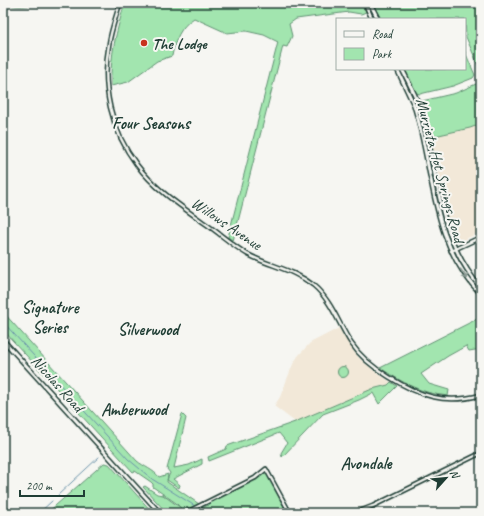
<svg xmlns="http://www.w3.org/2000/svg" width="484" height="516" font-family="Caveat,sans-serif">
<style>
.built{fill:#f2e8d8}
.green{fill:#a2e5af;stroke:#609172}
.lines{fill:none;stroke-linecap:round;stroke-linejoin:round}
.stream{stroke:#6b93aa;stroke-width:1}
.minor-casing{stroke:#1f3d34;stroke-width:5.5}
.major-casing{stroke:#1f3d34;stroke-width:6}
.minor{stroke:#f6f6f2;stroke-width:2.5}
.major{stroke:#f6f6f2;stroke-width:3}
.oneway{stroke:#8a9a93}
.poi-dot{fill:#c8321e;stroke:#f6f6f2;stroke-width:1.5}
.labels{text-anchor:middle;stroke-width:4;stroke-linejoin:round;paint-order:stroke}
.poi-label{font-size:16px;font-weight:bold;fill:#1f3d34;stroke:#f6f6f2;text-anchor:start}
.street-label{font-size:16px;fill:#1f3d34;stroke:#f6f6f2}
.neighbourhood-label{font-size:17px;font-weight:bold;fill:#1f3d34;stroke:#f6f6f2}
</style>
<rect width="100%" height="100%" fill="#f6f6f2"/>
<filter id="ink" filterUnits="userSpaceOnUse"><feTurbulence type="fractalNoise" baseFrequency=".025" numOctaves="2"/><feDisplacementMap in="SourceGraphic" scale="8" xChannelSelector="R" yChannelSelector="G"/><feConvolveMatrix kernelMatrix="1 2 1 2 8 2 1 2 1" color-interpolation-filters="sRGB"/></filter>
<g filter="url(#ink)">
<!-- built -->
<path class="built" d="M481,124V232L459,242L454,241L451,231L430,137L470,128Z
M339,328L352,349L359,358L378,374L391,382L388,385L372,389L295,422L274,406L280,397L293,364L298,356L310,343Z"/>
<!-- green -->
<path class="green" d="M3,3H43C32,6 13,8 3,3Z
M125,3H270L288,7L341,3H362L366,12L361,14L349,12L296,19L289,24L292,36L287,47L283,46L233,241L228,237L278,42L264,35L246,31L227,33L194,18C180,27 175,40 172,56L157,61L128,82L111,86C110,55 116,32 125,3Z
M397,3H481V72L466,37L465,19H380L373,4Z
M465,52L475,75L473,78L453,86L420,94L416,93L405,69H465Z
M476,84L480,86L481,89V124L470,128L430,137L421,105L422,101L456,93Z
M3,312L137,461C143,466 155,471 159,477L168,474L167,482L199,504L184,511L176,503L153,487V484L151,482L135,471L133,472L3,330Z
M481,317V349L469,351L466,346L448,356L421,374L429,384L449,390L448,396C419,393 404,383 380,368Z
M337.5 372a5.5 5.5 0 1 1 11 0a5.5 5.5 0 1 1-11 0Z
M391,382L397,386L379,404L373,393L359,400L323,414L282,457L281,453L287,443L279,433L209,461L208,457L226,449L227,446L295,422L372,389L388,385Z
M182,414L186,418L174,468L189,465L202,459V464L173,479L180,485L179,488L167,480L170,473L167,469Z
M104,463L109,464L153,513H47Z
M264,474L268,475L287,513H188L192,511L195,512L208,505L206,504L260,477Z
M145,486L157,494L163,495L181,508L182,511L178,513H167L143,487Z
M481,508V513H462L460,510L472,511Z"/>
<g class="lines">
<!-- stream -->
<path class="stream" d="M3,322L128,459L152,479L195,506
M58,495L99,457
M197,508L203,513
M39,513L52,501"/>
<defs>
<path id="minor" d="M120,3C116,17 111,30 109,44C101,86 111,131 137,165C154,188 179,205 203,222C218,232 232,245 247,254C269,266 293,269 313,285C332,301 338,323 351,343C361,358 374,368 389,377C419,396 445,405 481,395
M451,251L481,237
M185,513L255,478L266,469L290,513
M355,513L373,506L481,453"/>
<path id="major" d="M365,3L372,19
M370,3L378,19
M397,69L414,105L418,119C434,179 434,247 481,294
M402,69C411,87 421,105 425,125C439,184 439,240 481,288
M3,340L160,513"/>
</defs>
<!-- minor casing -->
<use href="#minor" class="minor-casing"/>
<!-- major casing -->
<use href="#major" class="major-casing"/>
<!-- minor -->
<use href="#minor" class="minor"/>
<!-- major -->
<use href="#major" class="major"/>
</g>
<!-- one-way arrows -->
<defs><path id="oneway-shaft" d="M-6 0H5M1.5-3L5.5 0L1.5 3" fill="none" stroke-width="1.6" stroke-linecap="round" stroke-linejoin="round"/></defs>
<use class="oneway" href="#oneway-shaft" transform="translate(464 274) rotate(54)"/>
</g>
<!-- markers -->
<circle class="poi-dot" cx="144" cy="43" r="4"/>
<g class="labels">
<!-- poi labels -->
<g class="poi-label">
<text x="152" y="49">The Lodge</text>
</g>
<!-- street labels -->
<g class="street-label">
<text transform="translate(441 170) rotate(75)" y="6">Murrieta Hot Springs Road</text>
<text transform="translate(227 223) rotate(34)" y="6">Willows Avenue</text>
<text transform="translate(58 383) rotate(48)" y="6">Nicolas Road</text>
</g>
<!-- neighbourhood labels -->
<g class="neighbourhood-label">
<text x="151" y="129">Four Seasons</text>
<text x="50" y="313">Signature<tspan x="50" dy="20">Series</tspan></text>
<text x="148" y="335">Silverwood</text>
<text x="134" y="415">Amberwood</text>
<text x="366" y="469">Avondale</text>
</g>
</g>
<!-- margin -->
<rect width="484" height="516" fill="none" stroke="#f6f6f2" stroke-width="16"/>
<rect x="8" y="8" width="468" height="500" fill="none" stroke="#1f3d34" stroke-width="1.5" filter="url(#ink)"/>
<!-- legend -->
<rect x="336" y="18" width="130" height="52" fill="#f6f6f2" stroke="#a0aca6"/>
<rect x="344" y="31" width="20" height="6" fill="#f6f6f2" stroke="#a0aca6"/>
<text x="372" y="38" font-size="12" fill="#1f3d34">Road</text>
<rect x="344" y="48" width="20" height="12" fill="#a2e5af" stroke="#a0aca6"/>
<text x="372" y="58" font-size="12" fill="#1f3d34">Park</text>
<!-- north arrow -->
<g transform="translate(446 478) rotate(63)" stroke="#f6f6f2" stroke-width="3" paint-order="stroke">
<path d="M0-3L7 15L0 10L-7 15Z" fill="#1f3d34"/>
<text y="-6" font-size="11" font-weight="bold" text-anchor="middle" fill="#1f3d34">N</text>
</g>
<!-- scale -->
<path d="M20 490v6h64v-6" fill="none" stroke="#1f3d34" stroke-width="2"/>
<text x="26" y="490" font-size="12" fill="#1f3d34" stroke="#f6f6f2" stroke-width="3" paint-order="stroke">200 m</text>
</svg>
